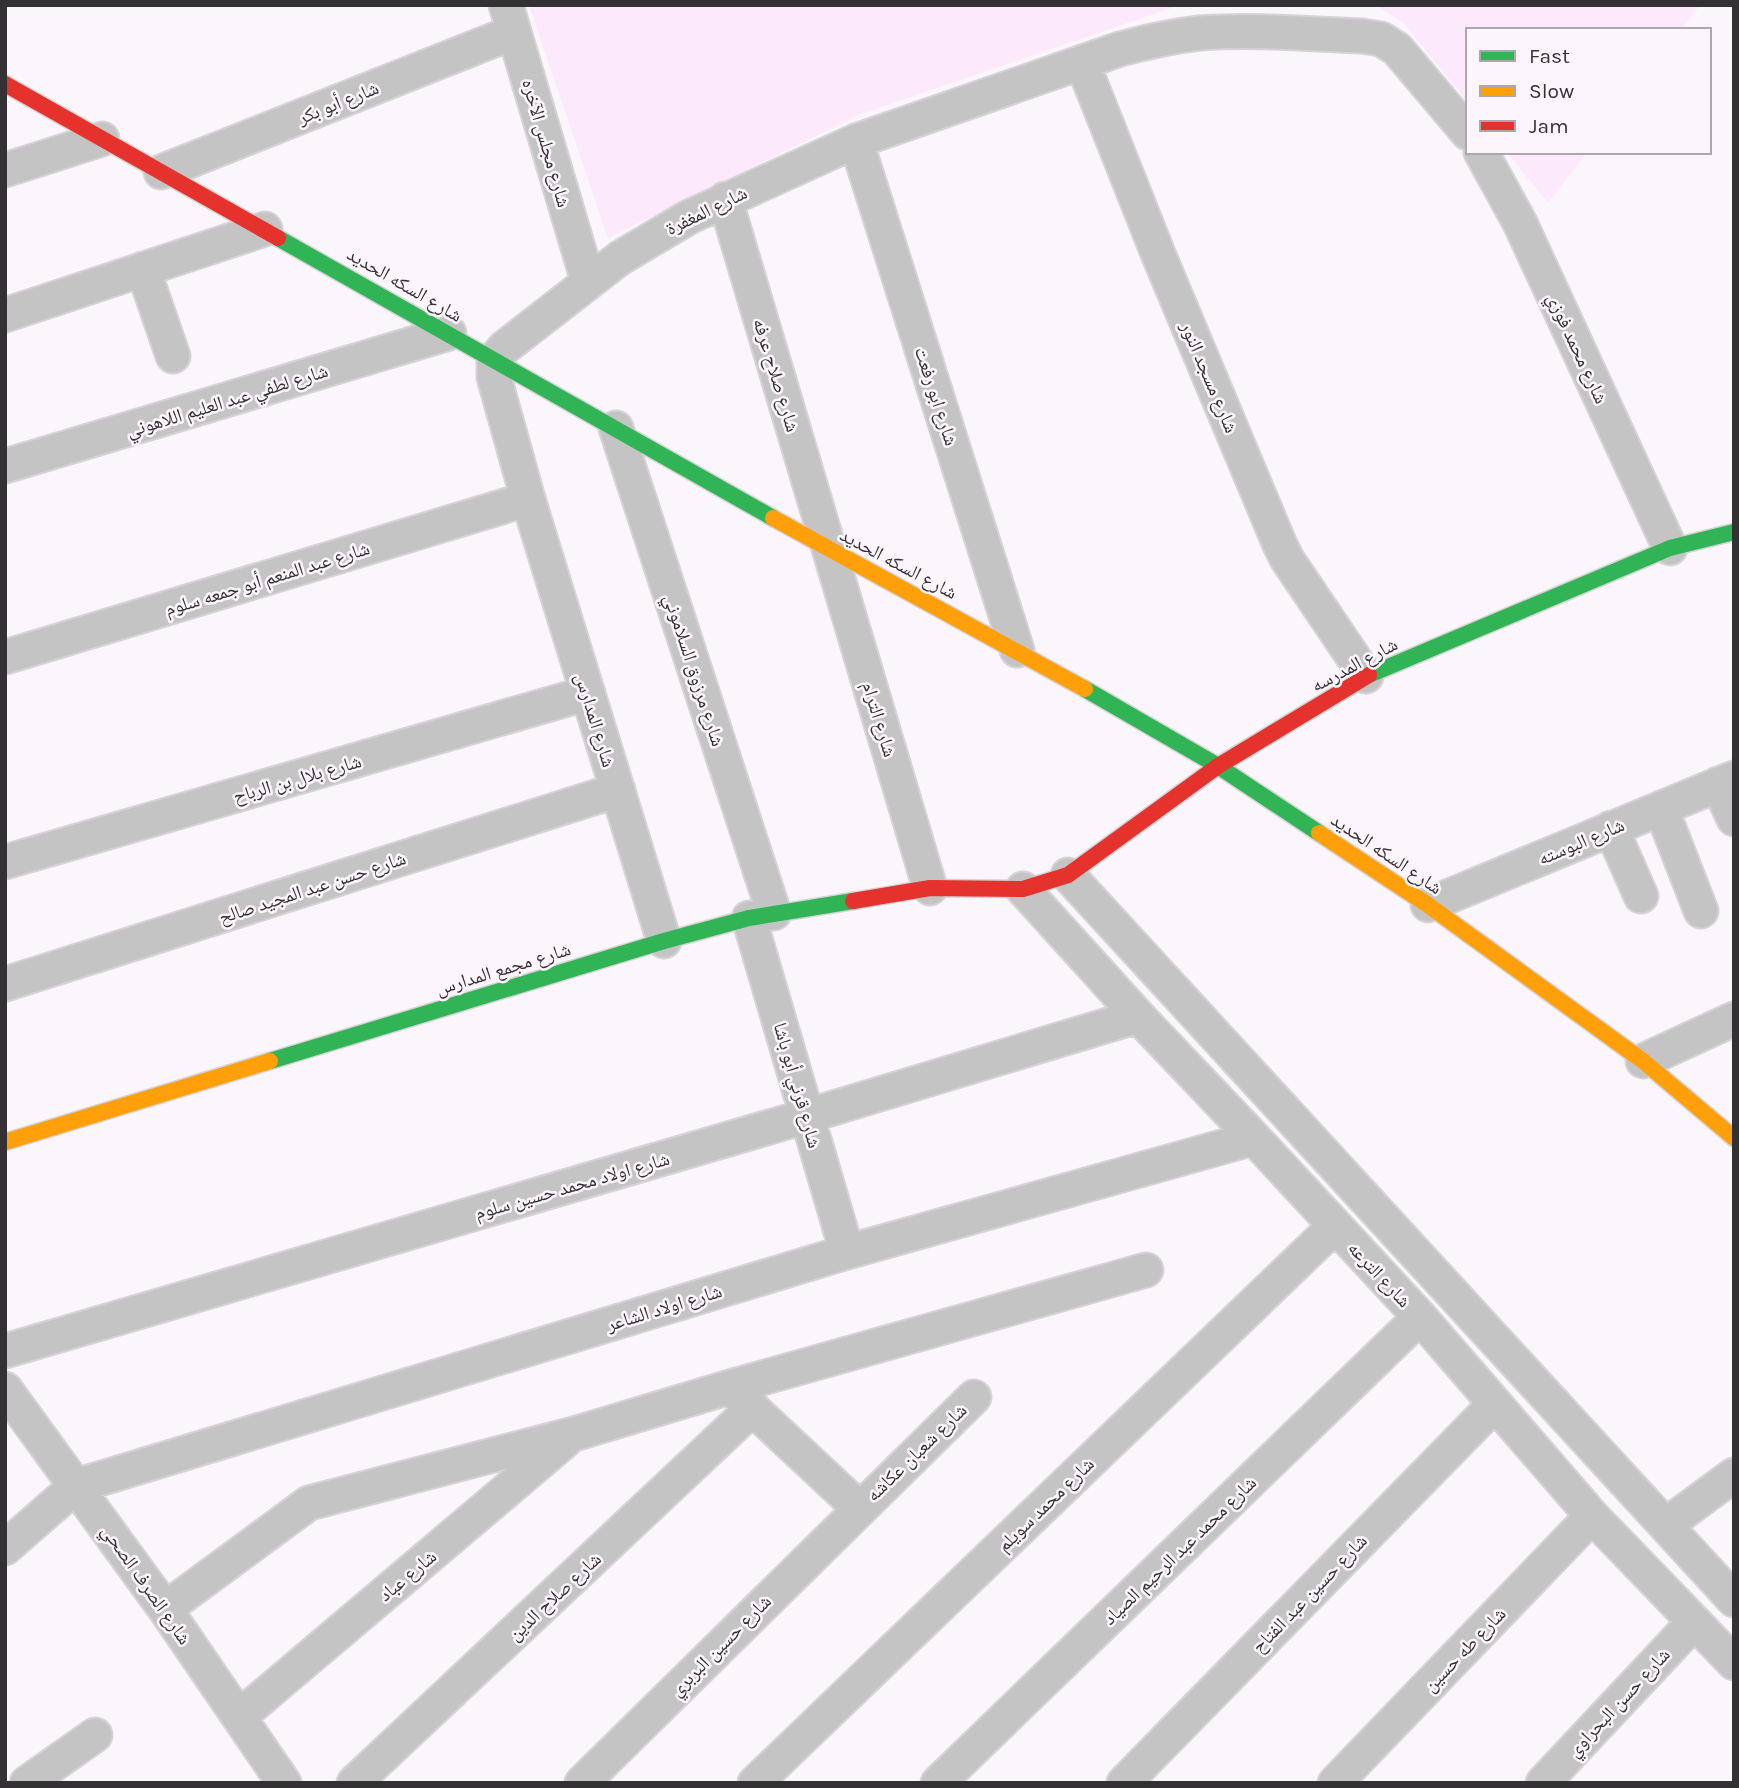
<svg xmlns="http://www.w3.org/2000/svg" width="1739" height="1788" font-family="Karla,'Noto Naskh Arabic',sans-serif">
<style>
.green{fill:#fce9fb}
.lines{fill:none;stroke-linecap:round;stroke-linejoin:round}
.street-casing{stroke:#d6d3d6;stroke-width:37}
.fast-casing{stroke:#d6d3d6;stroke-width:19}
.slow-casing{stroke:#d6d3d6;stroke-width:19}
.jam-casing{stroke:#d6d3d6;stroke-width:19}
.street{stroke:#c5c4c5;stroke-width:33}
.fast{stroke:#30b455;stroke-width:16}
.slow{stroke:#ff9f0a;stroke-width:16}
.jam{stroke:#e5322d;stroke-width:16}
.labels{text-anchor:middle;stroke-width:5;stroke-linejoin:round;paint-order:stroke}
.street-label{font-size:19px;fill:#333133;stroke:#fcf5fc}
</style>
<rect width="100%" height="100%" fill="#fbf6fb"/>
<!-- green -->
<path class="green" d="M529,5H1180L861,114L608,238Z
M1376,5H1700L1681,30H1468V103L1404,23Z
M1507,152H1587L1548,203Z"/>
<g class="lines">
<defs>
<path id="street" d="M506,5L588,281
M1082,62L1159,256L1280,545L1287,559L1366,676
M856,141L1017,650
M1481,152L1520,223L1670,548
M5,170L102,139
M161,172L514,32
M725,199L930,888
M143,269L173,356
M5,315L265,229
M616,428L774,913
M5,466L449,333
M5,657L528,499
M1718,784L1734,819
M1661,808L1701,911
M1611,828L1641,896
M5,862L588,693
M1068,875L1734,1600
M1023,889L1138,1016L1254,1138L1420,1317L1592,1516L1734,1663
M1428,905L1734,778
M749,918L847,1252
M664,941L528,499L494,377V360L504,348L620,258L689,217L856,141L1120,49C1146,42 1173,36 1200,33C1254,29 1309,34 1362,36L1381,39L1397,49L1468,133
M5,984L618,790
M1643,1061L1734,1019
M5,1351L807,1116L1138,1016
M5,1389L165,1609L284,1783
M738,1395L859,1508
M1666,1525L1734,1475
M5,1548L76,1486L847,1252L1254,1138
M165,1609L309,1503L574,1434L730,1387L1146,1270
M239,1717L566,1440
M27,1783L95,1735
M354,1783L753,1408
M582,1783L974,1397
M755,1783L1335,1226
M938,1783L1420,1317
M1124,1783L1495,1404
M1335,1783L1592,1516
M1543,1783L1694,1622"/>
<path id="fast" d="M278,238L773,518
M1369,675L1670,548L1734,532
M1085,689L1218,766L1319,833
M270,1061L664,941L749,918L853,901"/>
<path id="slow" d="M773,518L1085,689
M1319,833L1428,905L1643,1061L1734,1138
M5,1142L270,1061"/>
<path id="jam" d="M5,84L278,238
M853,901L930,888L1023,889L1068,875L1218,766L1369,675"/>
</defs>
<!-- street casing -->
<use href="#street" class="street-casing"/>
<!-- fast casing -->
<use href="#fast" class="fast-casing"/>
<!-- slow casing -->
<use href="#slow" class="slow-casing"/>
<!-- jam casing -->
<use href="#jam" class="jam-casing"/>
<!-- street -->
<use href="#street" class="street"/>
<!-- fast -->
<use href="#fast" class="fast"/>
<!-- slow -->
<use href="#slow" class="slow"/>
<!-- jam -->
<use href="#jam" class="jam"/>
</g>
<g class="labels">
<!-- street labels -->
<g class="street-label">
<text transform="translate(338 102) rotate(-22)" y="7">شارع أبو بكر</text>
<text transform="translate(547 143) rotate(74)" y="7">شارع مجلس الآخره</text>
<text transform="translate(706 210) rotate(-26)" y="7">شارع المغفرة</text>
<text transform="translate(405 284) rotate(30)" y="7">شارع السكه الحديد</text>
<text transform="translate(1578 348) rotate(65)" y="7">شارع محمد فوزي</text>
<text transform="translate(777 375) rotate(73)" y="7">شارع صلاح عرفه</text>
<text transform="translate(1210 377) rotate(67)" y="7">شارع مسجد النور</text>
<text transform="translate(937 396) rotate(72)" y="7">شارع ابو رفعت</text>
<text transform="translate(227 400) rotate(-17)" y="7">شارع لطفي عبد العليم اللاهوني</text>
<text transform="translate(899 563) rotate(28)" y="7">شارع السكه الحديد</text>
<text transform="translate(267 578) rotate(-17)" y="7">شارع عبد المنعم أبو جمعه سلوم</text>
<text transform="translate(1354 664) rotate(-28)" y="7">شارع المدرسه</text>
<text transform="translate(695 670) rotate(72)" y="7">شارع مرزوق السلاموني</text>
<text transform="translate(880 719) rotate(73)" y="7">شارع الترام</text>
<text transform="translate(596 720) rotate(73)" y="7">شارع المدارس</text>
<text transform="translate(297 778) rotate(-16)" y="7">شارع بلال بن الرباح</text>
<text transform="translate(1581 841) rotate(-23)" y="7">شارع البوسته</text>
<text transform="translate(1387 853) rotate(34)" y="7">شارع السكه الحديد</text>
<text transform="translate(312 887) rotate(-18)" y="7">شارع حسن عبد المجيد صالح</text>
<text transform="translate(503 968) rotate(-17)" y="7">شارع مجمع المدارس</text>
<text transform="translate(798 1085) rotate(74)" y="7">شارع قرني أبو باشا</text>
<text transform="translate(572 1185) rotate(-16)" y="7">شارع اولاد محمد حسين سلوم</text>
<text transform="translate(1380 1274) rotate(47)" y="7">شارع الترعه</text>
<text transform="translate(664 1307) rotate(-17)" y="7">شارع اولاد الشاعر</text>
<text transform="translate(916 1452) rotate(-44)" y="7">شارع شعبان عكاشه</text>
<text transform="translate(1045 1504) rotate(-44)" y="7">شارع محمد سويلم</text>
<text transform="translate(1179 1550) rotate(-44)" y="7">شارع محمد عبد الرحيم الصياد</text>
<text transform="translate(407 1575) rotate(-40)" y="7">شارع عباد</text>
<text transform="translate(147 1584) rotate(55)" y="7">شارع الصرف الصحي</text>
<text transform="translate(1309 1593) rotate(-46)" y="7">شارع حسين عبد الفتاح</text>
<text transform="translate(554 1596) rotate(-43)" y="7">شارع صلاح الدين</text>
<text transform="translate(720 1645) rotate(-45)" y="7">شارع حسين البربري</text>
<text transform="translate(1464 1649) rotate(-46)" y="7">شارع طه حسين</text>
<text transform="translate(1618 1702) rotate(-47)" y="7">شارع حسن البحراوي</text>
</g>
</g>
<!-- border -->
<rect width="1739" height="1788" fill="none" stroke="#333133" stroke-width="14"/>
<!-- legend -->
<rect x="1466" y="28" width="245" height="126" fill="#fcf5fc" stroke="#aca7ac" stroke-width="2"/>
<rect x="1480" y="51" width="35" height="10" fill="#30b455" stroke="#aca7ac" stroke-width="2"/>
<text x="1529" y="63" font-size="21" fill="#333133">Fast</text>
<rect x="1480" y="86" width="35" height="10" fill="#ff9f0a" stroke="#aca7ac" stroke-width="2"/>
<text x="1529" y="98" font-size="21" fill="#333133">Slow</text>
<rect x="1480" y="121" width="35" height="10" fill="#e5322d" stroke="#aca7ac" stroke-width="2"/>
<text x="1529" y="133" font-size="21" fill="#333133">Jam</text>
</svg>
